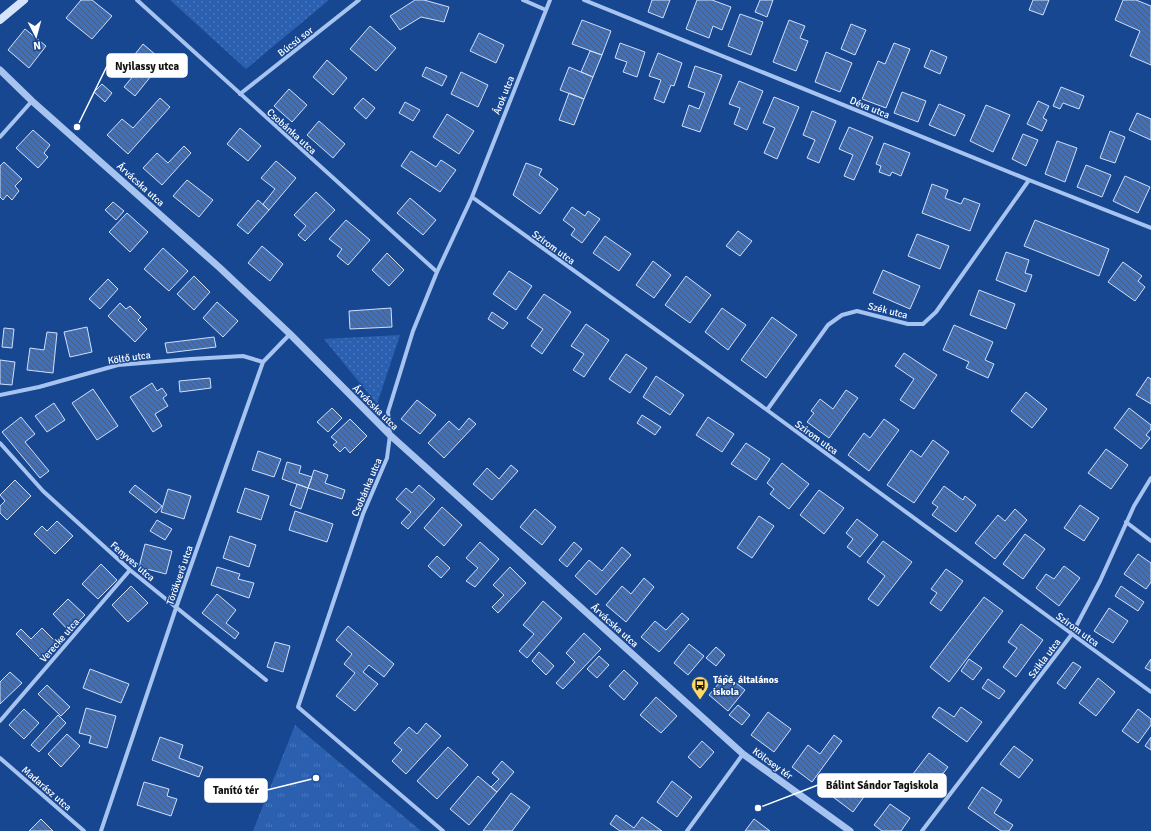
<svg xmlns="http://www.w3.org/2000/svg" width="1151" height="831" font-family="Signika,sans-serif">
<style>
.grass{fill:url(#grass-dots)}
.park{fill:url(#park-tufts)}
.building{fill:url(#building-back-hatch);stroke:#cee0fb}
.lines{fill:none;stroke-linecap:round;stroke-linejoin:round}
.minor{stroke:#a7c4f0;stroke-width:4}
.tertiary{stroke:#a7c4f0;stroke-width:7}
.secondary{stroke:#d5e4fb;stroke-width:8}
.labels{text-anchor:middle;stroke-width:3;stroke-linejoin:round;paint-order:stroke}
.street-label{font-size:10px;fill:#fff;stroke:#184792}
.poi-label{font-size:10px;font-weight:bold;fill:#fff;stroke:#184792;text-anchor:start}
.leader{fill:none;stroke:#fff;stroke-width:1.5}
.callout-dot{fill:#fff;stroke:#184792;stroke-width:1.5}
.callout{fill:#fff;stroke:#fff;stroke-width:1.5}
.callout-label{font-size:11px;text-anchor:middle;font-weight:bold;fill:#111}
</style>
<defs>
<pattern id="grass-dots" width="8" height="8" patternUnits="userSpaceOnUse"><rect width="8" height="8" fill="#2b60b1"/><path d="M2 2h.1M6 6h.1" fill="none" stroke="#4b78bd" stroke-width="1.8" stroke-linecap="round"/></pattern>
<pattern id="park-tufts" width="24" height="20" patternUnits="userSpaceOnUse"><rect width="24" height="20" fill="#2b60b1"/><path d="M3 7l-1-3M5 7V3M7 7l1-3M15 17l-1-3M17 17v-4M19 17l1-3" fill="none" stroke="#4b78bd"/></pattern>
<pattern id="building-back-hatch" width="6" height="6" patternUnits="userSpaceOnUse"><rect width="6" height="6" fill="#4170ba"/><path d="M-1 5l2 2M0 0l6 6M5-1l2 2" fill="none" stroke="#475c7e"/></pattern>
</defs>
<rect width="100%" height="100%" fill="#184792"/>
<!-- grass -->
<path class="grass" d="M170,0H329L246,69Z
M400,335L377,404L324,339Z"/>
<!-- park -->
<path class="park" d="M295,725L421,831H253Z"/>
<!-- building -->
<path class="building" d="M81,0H92L112,16L92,39L66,18Z
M415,0H424L449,7L444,22L421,17L400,30L390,16Z
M652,0H670L663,18L648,12Z
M697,0H712L731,7L722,30L713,26L709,38L686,29Z
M760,0H773L767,17L755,12Z
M1033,0H1049L1043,15L1029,10Z
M1123,0H1136L1151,6V65L1130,56L1140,31L1115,20Z
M740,14L763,22L751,55L728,46Z
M582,20L611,31L602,55L572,44Z
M789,20L805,26L800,38L808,41L796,71L773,62Z
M851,24L866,30L855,55L841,49Z
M370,26L396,48L376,71L350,49Z
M25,29L46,46L29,68L8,50Z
M479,33L504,45L496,63L470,51Z
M620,43L645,52L637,77L623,72L627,62L615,58Z
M894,43L910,49L886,108L862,99L878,61L885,64Z
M143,44L163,61L135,96L124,87L138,70L128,63Z
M931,50L947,57L940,74L924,67Z
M590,51L602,55L593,77L581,72Z
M826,52L852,63L840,92L815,82Z
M658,53L682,63L674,86L671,85L664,103L654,99L661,80L649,76Z
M327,60L347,78L333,95L313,77Z
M695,66L722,75L700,132L682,126L689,105L699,109L705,93L688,87Z
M426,67L447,76L442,86L422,76Z
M569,67L593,77L584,99L560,90Z
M461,72L488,85L478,107L451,94Z
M739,81L763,91L747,130L734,124L740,108L729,104Z
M102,84L112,93L105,102L94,92Z
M1061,87L1084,96L1079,109L1063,103L1060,109L1053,106Z
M289,89L307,105L292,122L274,106Z
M902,92L926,101L918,122L894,113Z
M569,93L584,99L574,125L559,120Z
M774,97L799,107L777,159L764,153L775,128L763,123Z
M160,98L170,107L128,154L107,135L122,119L133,128Z
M363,98L375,108L366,119L354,108Z
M1038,101L1049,106L1043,118L1047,120L1042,131L1027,124Z
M405,102L420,110L413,121L399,113Z
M939,104L965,115L955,136L929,125Z
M986,105L1010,115L993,152L970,141Z
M812,111L836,121L819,163L807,158L815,140L803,135Z
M1137,113L1151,119V140L1129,130Z
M447,114L474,131L459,154L433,137Z
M319,121L345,144L333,158L307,135Z
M849,127L873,137L854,180L844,176L853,155L839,149Z
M240,128L261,146L248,161L227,144Z
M33,130L50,145L44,153L48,157L38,168L16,148Z
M1110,131L1125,137L1115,163L1100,158Z
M1023,134L1038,140L1026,166L1012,159Z
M1057,141L1077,148L1065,182L1045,174Z
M884,143L910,153L901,176L892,172L890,176L879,172L881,166L876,164Z
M184,146L191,153L162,185L143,168L157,153L168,163Z
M411,151L436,167L441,160L456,170L440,192L401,166Z
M276,161L296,178L269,210L263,204L275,189L261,178Z
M4,162L22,179L15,186L19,191L12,200L7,195L3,200L0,197V166Z
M526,163L542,169L539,175L558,189L540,214L513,195Z
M1086,165L1111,175L1102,197L1077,187Z
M1125,176L1150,187L1138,213L1113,201Z
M187,180L213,200L199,217L173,196Z
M932,184L948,190L945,198L961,204L964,198L980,204L970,231L922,213Z
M316,192L335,210L305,241L298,235L306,226L294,215Z
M410,198L436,220L423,235L397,213Z
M258,200L269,210L248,234L237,225Z
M113,202L124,211L116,220L105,210Z
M572,207L585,216L588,211L600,219L582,243L571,235L575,229L563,220Z
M127,213L148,232L130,252L109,232Z
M346,220L370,240L348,265L337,256L342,249L329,239Z
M1035,220L1109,249L1099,276L1024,246Z
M738,231L752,241L740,256L726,246Z
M917,234L949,246L940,269L908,256Z
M605,236L631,254L619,271L593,253Z
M262,246L283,264L270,281L248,263Z
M163,248L188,271L169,291L144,269Z
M1006,252L1029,260L1025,273L1032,275L1026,292L996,280Z
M387,253L404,270L389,286L372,270Z
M653,261L671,275L654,298L636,285Z
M1123,262L1142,276L1138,281L1145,287L1135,301L1108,282Z
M883,270L920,286L910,309L873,293Z
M509,271L532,286L516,310L493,294Z
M194,276L210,292L194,310L177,294Z
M686,276L711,295L690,323L665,305Z
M108,279L118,289L100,309L89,299Z
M979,290L1015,304L1006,329L970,315Z
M544,294L571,312L542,354L531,346L543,329L527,318Z
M217,302L238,321L223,337L203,318Z
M120,303L126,309L130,306L141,317L138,320L147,329L135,342L108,316Z
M391,308L392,327L350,329L349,311Z
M722,308L746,325L728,350L705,332Z
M492,312L508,323L503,329L488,319Z
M772,317L797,335L766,378L741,360Z
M586,324L609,340L584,377L573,370L584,354L571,346Z
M954,325L993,342L985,360L994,364L988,378L966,368L969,362L943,350Z
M87,327L92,352L70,357L64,332Z
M4,328L14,329L12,348L2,347Z
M47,332L57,333L53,373L27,370L30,348L44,350Z
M214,337L216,347L167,353L165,343Z
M904,353L937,375L914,409L900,400L914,379L895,366Z
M626,354L647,368L630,393L609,379Z
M0,360L15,362L12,385L0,384Z
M656,376L684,395L670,415L643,397Z
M1148,377L1151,379V404L1136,395Z
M210,378L211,388L180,392L179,381Z
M152,383L157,391L162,388L167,395L163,398L168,406L155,414L162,426L153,432L130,397Z
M93,389L118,426L97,440L72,403Z
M846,390L858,398L829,438L807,422L814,413L811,411L820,399L833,409Z
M1026,392L1047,409L1032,428L1011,411Z
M417,400L436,415L420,434L401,419Z
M54,403L65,420L47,432L35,416Z
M332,408L342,418L328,432L317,422Z
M1129,408L1151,425V429L1146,435L1150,438L1141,449L1114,428Z
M642,415L661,427L655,435L637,423Z
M21,417L35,434L25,442L49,471L40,478L2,432Z
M708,417L734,434L722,452L696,435Z
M469,418L476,424L444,458L428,443L449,421L459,430Z
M350,419L367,436L350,453L345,447L340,452L333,445L337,442L331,437Z
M884,419L899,430L869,471L848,455L864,433L870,438Z
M933,440L949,452L914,503L887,485L911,450L921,457Z
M746,443L770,459L756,480L731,464Z
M1106,449L1128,465L1111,489L1088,473Z
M258,451L281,459L274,477L252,470Z
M287,462L301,466L299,473L312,477L308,488L282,479Z
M782,463L809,484L789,509L770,494L774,489L767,483Z
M511,465L518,471L492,500L473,484L487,468L499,479Z
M314,470L328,475L325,483L345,490L342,499L308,488Z
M15,480L31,496L7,520L0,513V506L5,501L0,495Z
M297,484L308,488L301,509L290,505Z
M135,485L162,506L156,513L129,492Z
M419,485L435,499L408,529L401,523L411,512L396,499L406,488L412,493Z
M944,486L963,500L965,496L976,505L956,532L932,515L938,507L932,503Z
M245,488L269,496L261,520L237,512Z
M168,489L191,496L184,519L161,512Z
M819,490L844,508L824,534L800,515Z
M1080,505L1099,518L1084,541L1064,528Z
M442,507L462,525L444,546L424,528Z
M535,509L556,527L542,545L520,527Z
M1015,509L1027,520L995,559L975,543L998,515L1005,521Z
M295,511L333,524L327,542L289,530Z
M759,516L774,526L752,558L737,548Z
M857,519L878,535L860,557L847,547L853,539L846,533Z
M157,520L172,529L165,540L150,531Z
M57,521L73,536L55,554L34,534L42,526L47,531Z
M1025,534L1045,549L1023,579L1003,564Z
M230,536L256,545L249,567L223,558Z
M883,541L912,562L878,606L868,599L885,576L867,562Z
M480,542L499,559L475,587L466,581L478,568L466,558Z
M574,542L582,549L567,567L559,560Z
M145,544L172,551L166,574L139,567Z
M622,547L631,555L596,595L575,576L589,560L602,571Z
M1138,554L1151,563V582L1146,589L1124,574Z
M437,556L450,568L441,578L428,566Z
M101,564L117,580L98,599L82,584Z
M1064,566L1080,578L1059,606L1036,588L1046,574L1054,579Z
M217,567L240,574L238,579L254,583L249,598L211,585Z
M510,567L526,583L498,613L492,607L504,595L493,585Z
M946,569L963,581L941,611L930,603L937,593L931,589Z
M644,578L654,587L626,622L606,605L622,586L631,594Z
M131,586L148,603L128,622L112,605Z
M1121,586L1144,602L1138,611L1115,596Z
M217,594L236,610L226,623L239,633L235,639L202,613Z
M984,597L1003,611L949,682L930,667Z
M68,599L85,615L69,631L53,614Z
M543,601L562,618L527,658L519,651L534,634L523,625Z
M1109,608L1128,621L1113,643L1094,631Z
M682,613L689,619L659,652L641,637L655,621L666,630Z
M1021,624L1043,640L1016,677L1003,667L1017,648L1008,642Z
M348,626L394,664L384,677L369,665L363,672L378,684L355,711L336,696L355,673L344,664L352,654L336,640Z
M42,628L58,644L42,660L16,634L21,629L31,639Z
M584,633L601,649L563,689L556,683L575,662L566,653Z
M275,642L290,646L283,672L267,667Z
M689,644L704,656L688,675L674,663Z
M716,647L725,655L716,666L706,658Z
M539,652L554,666L546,675L532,661Z
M599,656L609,665L597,678L587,669Z
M969,659L982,668L973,680L961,671Z
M1151,659V671L1145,668Z
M1073,662L1081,667L1065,689L1057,683Z
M90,669L129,684L121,703L83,688Z
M624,670L638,683L624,700L609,686Z
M10,672L22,683L0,704V682Z
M726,675L745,690L728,711L709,695Z
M1098,678L1115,692L1096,716L1079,703Z
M988,679L1005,691L999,699L982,688Z
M47,685L70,707L61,716L38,694Z
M656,697L677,716L661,733L640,715Z
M738,705L750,715L742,725L729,715Z
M939,707L954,717L961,707L982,722L967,742L932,717Z
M86,708L116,716L107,748L89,743L91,736L79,733Z
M24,709L39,723L24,739L9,725Z
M1138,709L1151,719V725L1138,743L1122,731Z
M768,712L791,729L774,752L751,735Z
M58,715L66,723L39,752L31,745Z
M426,723L441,736L406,774L392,761L402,750L394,743L409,727L417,734Z
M67,734L80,746L61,767L48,754Z
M834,735L842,741L812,782L792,767L808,745L820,754Z
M160,737L183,745L179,758L203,767L199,777L152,760Z
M1151,737V750L1145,746Z
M702,741L714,752L700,768L688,757Z
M1014,746L1033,760L1019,778L1000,764Z
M448,747L468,765L437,799L417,781Z
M929,753L948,767L932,788L913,774Z
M502,761L514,772L497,792L491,787L499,779L492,773Z
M868,774L876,780L853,812L833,797L848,778L859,785Z
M478,776L497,792L469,825L450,809Z
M672,781L692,797L677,817L657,802Z
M144,782L169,789L167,796L177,799L171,816L137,805Z
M982,787L1002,800L994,813L1013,825L1009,831H1001L968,808Z
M511,793L530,807L512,831H483Z
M890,804L910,818L901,831H882L874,825Z
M616,815L634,828L642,817L662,831H620L610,824Z
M41,819L53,831H29Z
M754,819L770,831H745Z"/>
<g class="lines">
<!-- minor -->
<path class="minor" d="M137,0L437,272
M523,0L546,10
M584,0L1029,180L1151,228
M240,94L359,0
M0,137L32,101
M472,197L767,410L1151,692
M0,395L39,387L118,365L191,359L243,356L263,362
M767,410L828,325L842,315L857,311L908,324H923L936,312L1029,180
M0,443L43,491L130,570L266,680
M1126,522L1151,541
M0,721L130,570
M0,758L84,831
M101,831L176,608L263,362L290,334
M443,831L298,707L363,514L387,458L390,435L388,412L413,331L437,272L472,197L550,0
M687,831L743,754
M922,831L1072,634L1100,581L1134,506L1151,478"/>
<!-- tertiary -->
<path class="tertiary" d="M0,70L32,101L220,268L290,334L390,435L743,754L850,831"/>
<!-- secondary -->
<path class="secondary" d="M0,20L24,0"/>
</g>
<!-- icons -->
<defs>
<symbol id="bus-pin" viewBox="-11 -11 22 30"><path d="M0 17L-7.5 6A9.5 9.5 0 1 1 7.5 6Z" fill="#ffdb66" stroke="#184792"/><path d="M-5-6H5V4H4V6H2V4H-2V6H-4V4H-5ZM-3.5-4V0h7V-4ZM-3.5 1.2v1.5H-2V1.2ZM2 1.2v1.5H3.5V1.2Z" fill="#111"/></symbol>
</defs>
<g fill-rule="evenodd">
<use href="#bus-pin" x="690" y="675" width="20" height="27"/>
</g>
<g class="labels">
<!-- street labels -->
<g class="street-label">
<text transform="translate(295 41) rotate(-38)" y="4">Búcsú sor</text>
<text transform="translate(503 95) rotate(-68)" y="4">Árok utca</text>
<text transform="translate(870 107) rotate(22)" y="4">Déva utca</text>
<text transform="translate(292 131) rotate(42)" y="4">Csobánka utca</text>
<text transform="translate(141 184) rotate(42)" y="4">Árvácska utca</text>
<text transform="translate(554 247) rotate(36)" y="4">Szirom utca</text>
<text transform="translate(888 310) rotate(14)" y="4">Szék utca</text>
<text transform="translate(129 357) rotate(-8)" y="4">Költő utca</text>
<text transform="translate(376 407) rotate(45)" y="4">Árvácska utca</text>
<text transform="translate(817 437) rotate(36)" y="4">Szirom utca</text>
<text transform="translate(366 487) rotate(-67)" y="4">Csobánka utca</text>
<text transform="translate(133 561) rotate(41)" y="4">Fenyves utca</text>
<text transform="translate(179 575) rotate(-71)" y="4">Törökverő utca</text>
<text transform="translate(615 625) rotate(42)" y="4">Árvácska utca</text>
<text transform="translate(1078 629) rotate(36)" y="4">Szirom utca</text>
<text transform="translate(59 640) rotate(-49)" y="4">Verecke utca</text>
<text transform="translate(1044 658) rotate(-53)" y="4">Szikla utca</text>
<text transform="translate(773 763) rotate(36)" y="4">Kölcsey tér</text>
<text transform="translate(47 788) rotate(41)" y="4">Madarász utca</text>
</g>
<!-- poi labels -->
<g class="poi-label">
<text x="713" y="683">Tápé, általános<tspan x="713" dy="12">iskola</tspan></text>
</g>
</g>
<!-- callouts -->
<path class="leader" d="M77 127L107 66M758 808L818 785M316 778L267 790"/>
<g class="callout-dot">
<circle cx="77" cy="127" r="4"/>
<circle cx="758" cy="808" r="4"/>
<circle cx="316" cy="778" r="4"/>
</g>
<g class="callout">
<rect x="107" y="54" width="80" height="23" rx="4"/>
<rect x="818" y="774" width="128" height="23" rx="4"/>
<rect x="205" y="779" width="62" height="23" rx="4"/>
</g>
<g class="callout-label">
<text x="147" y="70">Nyilassy utca</text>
<text x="882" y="789">Bálint Sándor Tagiskola</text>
<text x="236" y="794">Tanító tér</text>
</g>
<!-- north arrow -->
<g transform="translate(36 36) rotate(174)" stroke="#184792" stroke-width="3" paint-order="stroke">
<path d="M0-3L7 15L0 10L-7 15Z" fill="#ffffff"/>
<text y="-6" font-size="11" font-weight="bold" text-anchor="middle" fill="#ffffff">N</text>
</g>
</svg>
